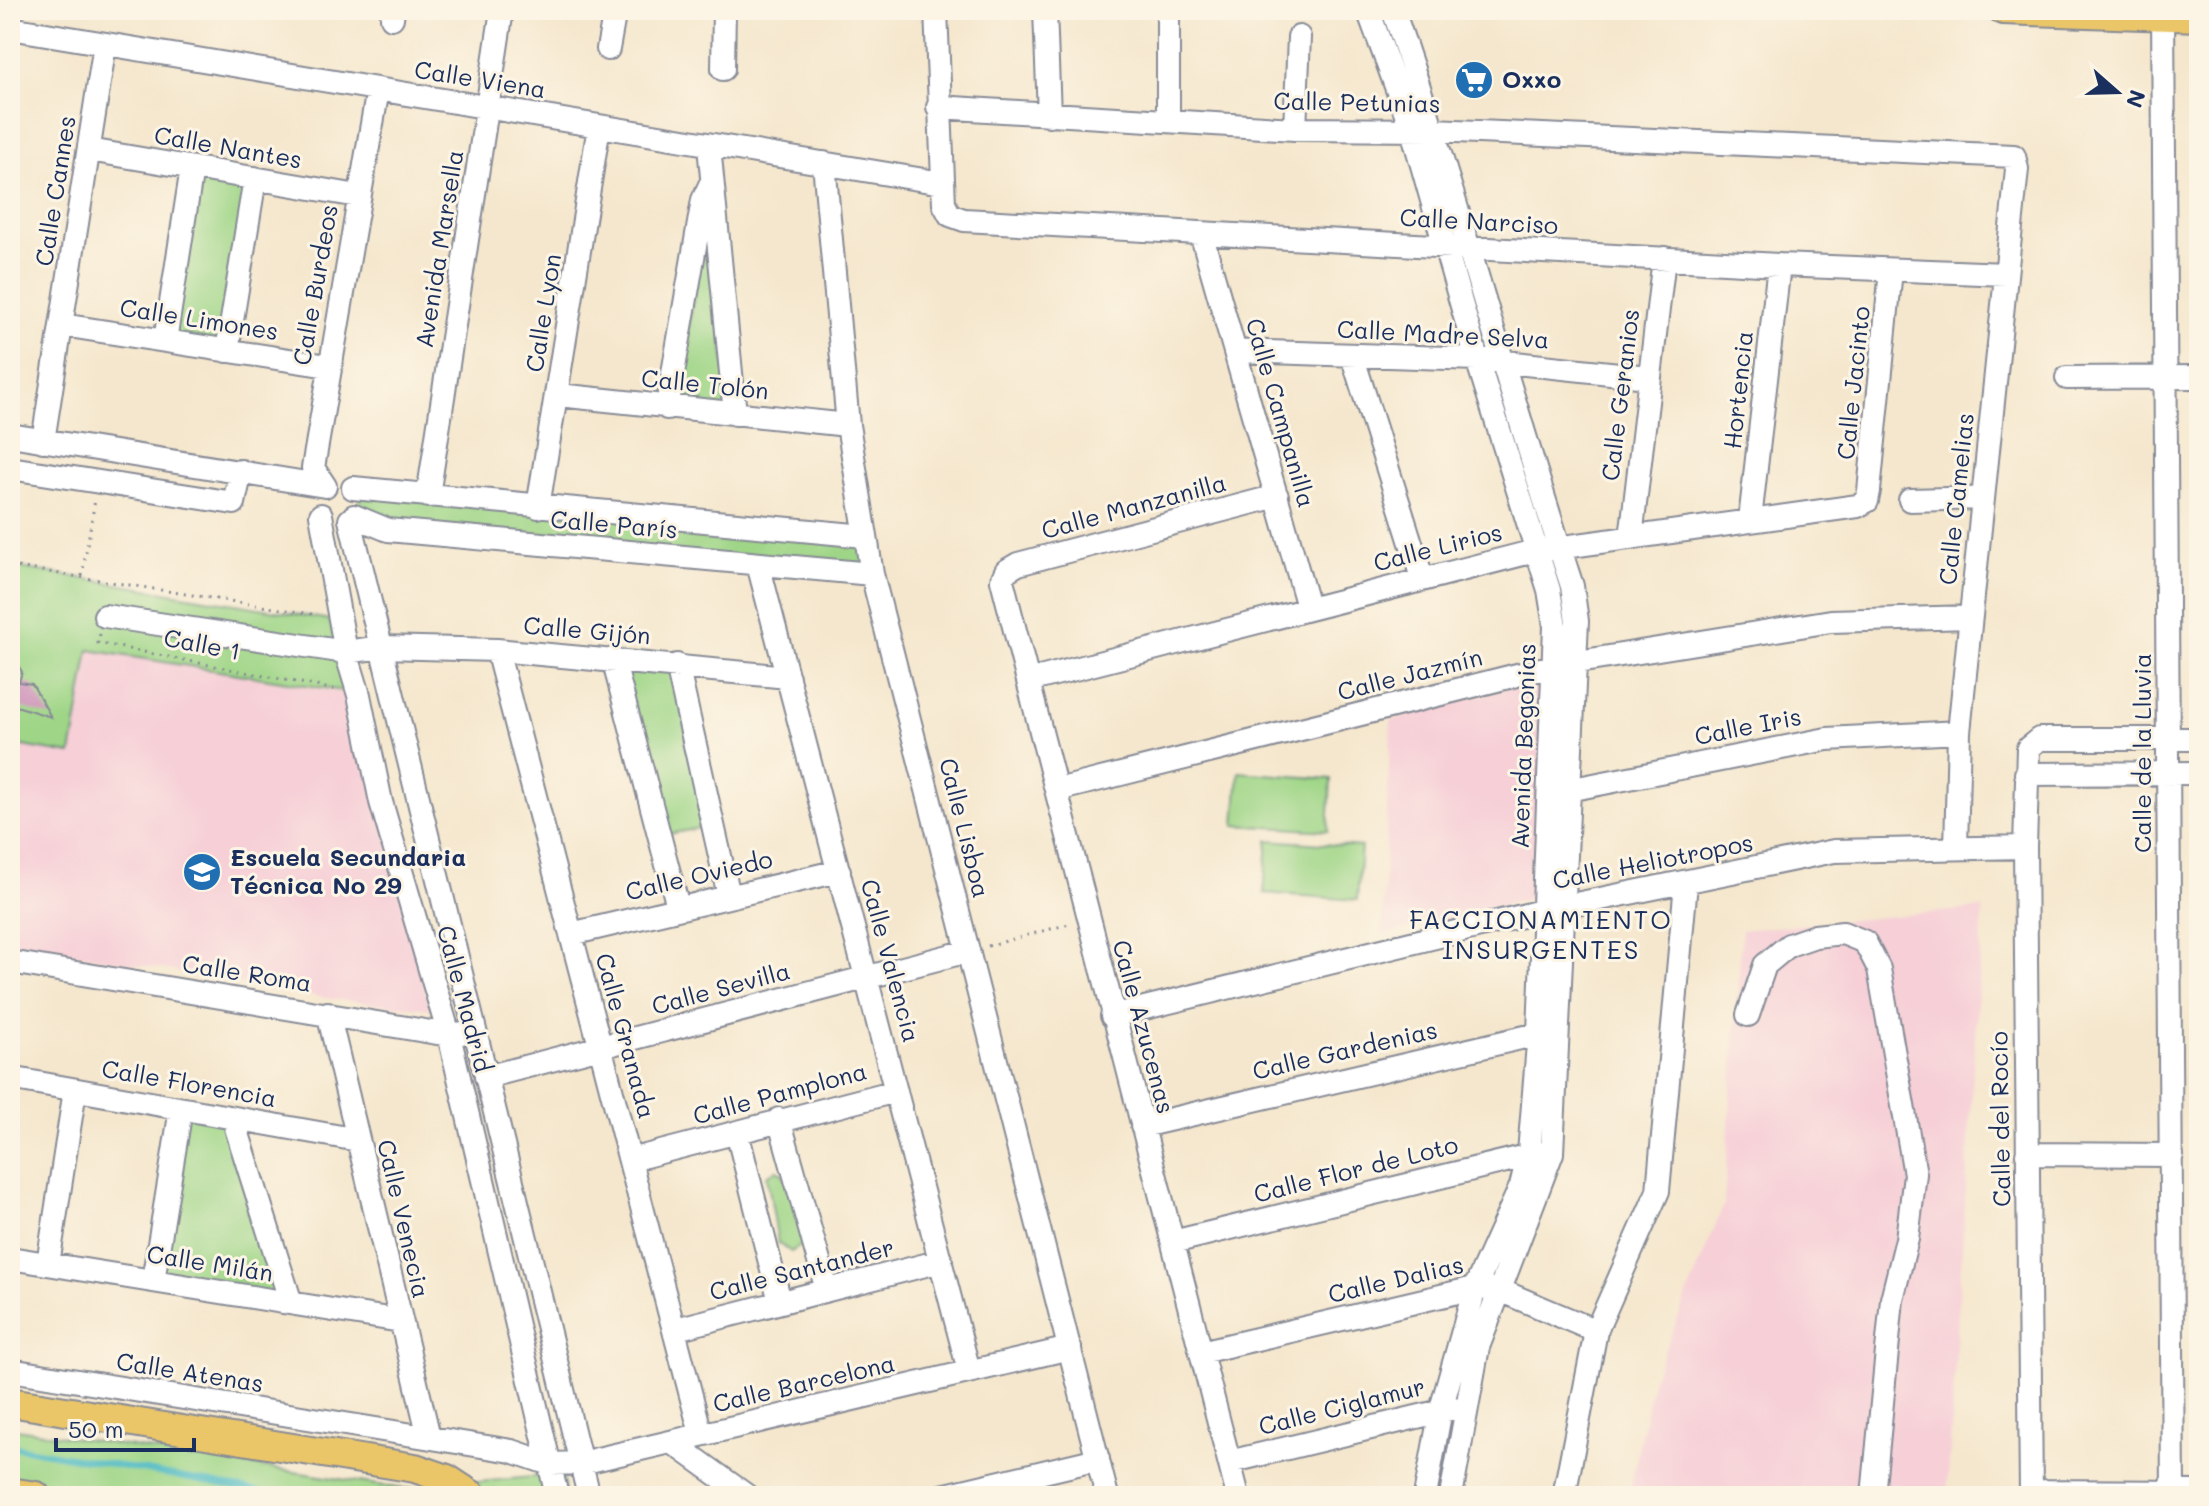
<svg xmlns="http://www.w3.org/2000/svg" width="2209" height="1506" font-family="Mali,sans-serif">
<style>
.built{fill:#f6cfd7}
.green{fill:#9ed586;stroke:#5c8272;stroke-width:2}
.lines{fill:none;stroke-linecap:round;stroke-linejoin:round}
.stream{stroke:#4ab9c2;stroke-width:6}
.building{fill:#ce94b9}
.minor-casing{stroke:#888b96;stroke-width:26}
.major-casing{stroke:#888b96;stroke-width:32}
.path{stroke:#888b96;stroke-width:3;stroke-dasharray:2 6;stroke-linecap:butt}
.minor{stroke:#fff;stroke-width:22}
.major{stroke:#ebc669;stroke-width:28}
.labels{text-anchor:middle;stroke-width:6;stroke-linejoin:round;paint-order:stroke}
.street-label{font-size:24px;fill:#1b2f5e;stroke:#fcf5e5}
.poi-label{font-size:24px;font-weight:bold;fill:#1b2f5e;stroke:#fcf5e5;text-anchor:start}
.neighbourhood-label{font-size:26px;letter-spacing:2px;fill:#1b2f5e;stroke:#fcf5e5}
</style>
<rect width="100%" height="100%" fill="#fcf5e5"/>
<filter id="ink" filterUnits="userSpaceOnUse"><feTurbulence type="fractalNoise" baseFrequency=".0125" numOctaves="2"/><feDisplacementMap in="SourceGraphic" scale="16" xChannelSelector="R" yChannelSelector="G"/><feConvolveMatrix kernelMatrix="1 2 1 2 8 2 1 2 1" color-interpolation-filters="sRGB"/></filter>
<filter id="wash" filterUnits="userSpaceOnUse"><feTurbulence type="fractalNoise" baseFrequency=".006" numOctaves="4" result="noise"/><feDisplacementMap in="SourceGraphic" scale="32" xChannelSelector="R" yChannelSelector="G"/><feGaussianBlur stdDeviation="1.8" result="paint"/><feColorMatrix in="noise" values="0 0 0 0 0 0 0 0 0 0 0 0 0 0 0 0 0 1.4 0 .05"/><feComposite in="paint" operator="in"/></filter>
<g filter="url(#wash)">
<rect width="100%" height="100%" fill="#f5e7cd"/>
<!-- built -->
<path class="built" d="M88,650L350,694L430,1009L332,999L10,942V744L71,753Z
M1543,679L1536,897L1382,935L1391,720Z
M1983,908L1947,1496H1629L1652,1382L1724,1204L1742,930Z"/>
<!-- green -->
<path class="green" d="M192,168L255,178L227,351L165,341Z
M709,203L729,408L676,404Z
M358,496L865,536L872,574L367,522Z
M10,566L330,620L349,692L89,650L71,754L10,744Z
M614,661L675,666L704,827L660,836Z
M1239,772L1331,779L1328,831L1235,825Z
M1268,840L1361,847L1357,900L1264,893Z
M181,1109L233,1118L291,1303L153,1281Z
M777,1170L783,1174L804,1235L802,1245L791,1252L778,1243L767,1176Z
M10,1428L404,1489L564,1474L565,1496H18L10,1495Z"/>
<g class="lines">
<!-- stream -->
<path class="stream" d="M10,1446L283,1496"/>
</g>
<g id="blocks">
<!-- building -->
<path class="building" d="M10,652L22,672L19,682L32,684L51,717L10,704Z"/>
</g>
</g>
<g filter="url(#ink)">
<use href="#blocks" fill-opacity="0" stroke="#888b96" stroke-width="2"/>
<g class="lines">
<defs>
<path id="minor" d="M936,10L944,204L950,215L964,220L1779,265L2006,274
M1045,10L1049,115
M1368,10L1412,130L1477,359L1549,590L1555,626L1539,1032L1529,1153L1521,1186L1475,1288L1441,1409L1425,1496
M1393,10C1459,200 1509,395 1572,586L1577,621L1552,1153L1478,1347L1451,1496
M2163,10L2173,1496
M392,18L393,10
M10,28L942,183
M608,49L615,10
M723,69L724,10
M938,107L1295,129L1433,130L2014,156L2017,169L1959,732L1956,848
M1168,121V13
M1295,129L1299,37
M709,146L735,414
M89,150L358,196
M824,163L848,425L872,574L1107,1496
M1201,233L1308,607
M62,325L328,366
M165,341L192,168
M227,351L255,178
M1235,351L1477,359L1648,377
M1352,355L1422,578
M2067,378L2199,377
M558,395L848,425
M667,408L703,200L710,185
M10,435L325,486
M43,441L105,44
M10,468L234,503L241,471
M325,486L313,468L378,89
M353,488L865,536
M428,496L502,10
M1910,500L1983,498
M538,507L599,126
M321,515L346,652L359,695L381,802L449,1035L557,1496
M354,516L388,530L872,574
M350,520L589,1496
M1750,520L1779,265
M1631,538L1664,258
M758,564L969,1371
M105,616L346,652L382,647L497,650L788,677
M497,650L701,1434
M613,659L678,907
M677,665L729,896
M1028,681L1535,551L1858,506L1867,501L1869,491L1891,270
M2026,774L2199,773
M1057,790L1553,666L1831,621L1971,617
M1558,792L1827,739L1959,732
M571,934L839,871
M10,962L449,1035L462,1033
M328,1013L429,1437
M1748,1015L1765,965L1789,945L1815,936L1843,933L1865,942L1879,969L1915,1174L1907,1239L1892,1299L1873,1496
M1112,1016L1542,911L1834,851L2025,847
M486,1077L968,951
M10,1078L358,1140
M233,1118L291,1303
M779,1119L827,1290
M1142,1126L1551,1031
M737,1132L780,1302
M2027,1154L2172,1155
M630,1160L896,1091
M1173,1242L1539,1153
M10,1258L401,1321
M48,1264L75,1090
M153,1281L181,1109
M676,1329L941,1261
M1201,1352L1475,1288L1497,1289L1596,1331
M10,1370L512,1451L550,1464L581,1463L1070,1348
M672,1442L747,1496
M1229,1462L1454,1408
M2031,1491L2199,1492
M942,1496L1098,1459
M1238,1496L1002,580L1006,571L1018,564L1277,496
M1564,1496L1596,1331L1658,1191L1686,883
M2031,1496L2025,847L2028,748L2039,739H2199"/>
<path id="major" d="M2003,10L2199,17
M10,1402L415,1468L447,1479L473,1496
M10,1492L36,1496"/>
</defs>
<!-- minor casing -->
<use href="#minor" class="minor-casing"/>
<!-- major casing -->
<use href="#major" class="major-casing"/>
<!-- path -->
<path class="path" d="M10,566L318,615
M82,576L95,500
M100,634L98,643L336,690
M988,946L1069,924"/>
<!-- minor -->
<use href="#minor" class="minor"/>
<!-- major -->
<use href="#major" class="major"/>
</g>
</g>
<!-- icons -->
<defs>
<symbol id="supermarket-disc" viewBox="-11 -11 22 22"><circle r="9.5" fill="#1f6fb2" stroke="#fcf5e5"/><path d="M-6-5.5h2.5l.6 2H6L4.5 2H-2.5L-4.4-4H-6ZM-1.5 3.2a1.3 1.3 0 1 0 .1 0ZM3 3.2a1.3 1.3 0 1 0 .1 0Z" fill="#fff"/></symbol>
<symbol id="school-disc" viewBox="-11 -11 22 22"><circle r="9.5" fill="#1f6fb2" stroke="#fcf5e5"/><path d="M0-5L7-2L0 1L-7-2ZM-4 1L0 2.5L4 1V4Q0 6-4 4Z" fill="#fff"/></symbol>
</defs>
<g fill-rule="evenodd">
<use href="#supermarket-disc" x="1452" y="58" width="44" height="44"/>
<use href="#school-disc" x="180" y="850" width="44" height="44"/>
</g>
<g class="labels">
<!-- street labels -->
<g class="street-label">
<text transform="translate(480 80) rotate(9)" y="8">Calle Viena</text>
<text transform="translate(1357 103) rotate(1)" y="8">Calle Petunias</text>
<text transform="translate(228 148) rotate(10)" y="8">Calle Nantes</text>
<text transform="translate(56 191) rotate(-81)" y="8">Calle Cannes</text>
<text transform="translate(1479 222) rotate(3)" y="8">Calle Narciso</text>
<text transform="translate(440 249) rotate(-81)" y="8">Avenida Marsella</text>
<text transform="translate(316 285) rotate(-80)" y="8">Calle Burdeos</text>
<text transform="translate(544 313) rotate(-81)" y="8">Calle Lyon</text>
<text transform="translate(199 320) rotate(9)" y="8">Calle Limones</text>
<text transform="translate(1443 335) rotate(3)" y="8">Calle Madre Selva</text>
<text transform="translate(1854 383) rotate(-84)" y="8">Calle Jacinto</text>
<text transform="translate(705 385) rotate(6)" y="8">Calle Tolón</text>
<text transform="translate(1739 390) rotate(-84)" y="8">Hortencia</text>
<text transform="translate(1621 395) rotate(-83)" y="8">Calle Geranios</text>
<text transform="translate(1280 413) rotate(74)" y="8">Calle Campanilla</text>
<text transform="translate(1957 499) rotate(-84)" y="8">Calle Camelias</text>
<text transform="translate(1134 507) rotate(-15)" y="8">Calle Manzanilla</text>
<text transform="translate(614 525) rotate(5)" y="8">Calle París</text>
<text transform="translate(1438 548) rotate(-14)" y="8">Calle Lirios</text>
<text transform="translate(587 631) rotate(5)" y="8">Calle Gijón</text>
<text transform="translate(202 645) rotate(11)" y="8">Calle 1</text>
<text transform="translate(1410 675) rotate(-14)" y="8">Calle Jazmín</text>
<text transform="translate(1748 727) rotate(-11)" y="8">Calle Iris</text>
<text transform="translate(1524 746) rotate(-88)" y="8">Avenida Begonias</text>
<text transform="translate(2143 753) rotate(-90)" y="8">Calle de la Lluvia</text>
<text transform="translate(964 828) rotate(76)" y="8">Calle Lisboa</text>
<text transform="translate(1653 862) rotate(-11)" y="8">Calle Heliotropos</text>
<text transform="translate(699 876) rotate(-13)" y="8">Calle Oviedo</text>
<text transform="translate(890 961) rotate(75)" y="8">Calle Valencia</text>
<text transform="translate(247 974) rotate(9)" y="8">Calle Roma</text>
<text transform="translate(721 989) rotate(-15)" y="8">Calle Sevilla</text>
<text transform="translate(464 999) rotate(75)" y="8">Calle Madrid</text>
<text transform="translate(1143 1027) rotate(75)" y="8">Calle Azucenas</text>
<text transform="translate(625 1036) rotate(75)" y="8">Calle Granada</text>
<text transform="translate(1345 1051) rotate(-13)" y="8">Calle Gardenias</text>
<text transform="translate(189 1084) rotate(10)" y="8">Calle Florencia</text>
<text transform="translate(780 1094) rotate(-15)" y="8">Calle Pamplona</text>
<text transform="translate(2001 1119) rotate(-91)" y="8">Calle del Rocío</text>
<text transform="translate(1356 1170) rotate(-14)" y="8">Calle Flor de Loto</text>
<text transform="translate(403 1219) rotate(77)" y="8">Calle Venecia</text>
<text transform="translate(210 1264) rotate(9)" y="8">Calle Milán</text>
<text transform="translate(802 1270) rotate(-14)" y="8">Calle Santander</text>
<text transform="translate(1396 1280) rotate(-13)" y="8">Calle Dalias</text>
<text transform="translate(190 1373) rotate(9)" y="8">Calle Atenas</text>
<text transform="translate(804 1384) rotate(-13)" y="8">Calle Barcelona</text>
<text transform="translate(1342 1407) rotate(-14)" y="8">Calle Ciglamur</text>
</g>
<!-- poi labels -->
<g class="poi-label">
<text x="1502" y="88">Oxxo</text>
<text x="230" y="866">Escuela Secundaria<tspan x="230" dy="28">Técnica No 29</tspan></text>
</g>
<!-- neighbourhood labels -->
<g class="neighbourhood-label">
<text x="1541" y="929">FACCIONAMIENTO<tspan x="1541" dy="30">INSURGENTES</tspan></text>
</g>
</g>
<!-- margin -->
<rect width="2209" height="1506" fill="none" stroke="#fcf5e5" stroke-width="40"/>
<!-- north arrow -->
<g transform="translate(2117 92) rotate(110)" stroke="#fcf5e5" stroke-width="6" paint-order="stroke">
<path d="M0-6L14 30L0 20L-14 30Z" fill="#1b2f5e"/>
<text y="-12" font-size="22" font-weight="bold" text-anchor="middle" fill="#1b2f5e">N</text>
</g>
<!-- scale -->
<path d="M56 1438v12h138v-12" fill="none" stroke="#1b2f5e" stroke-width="4"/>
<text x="68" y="1438" font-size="24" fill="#1b2f5e" stroke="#fcf5e5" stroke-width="6" paint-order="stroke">50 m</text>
</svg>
